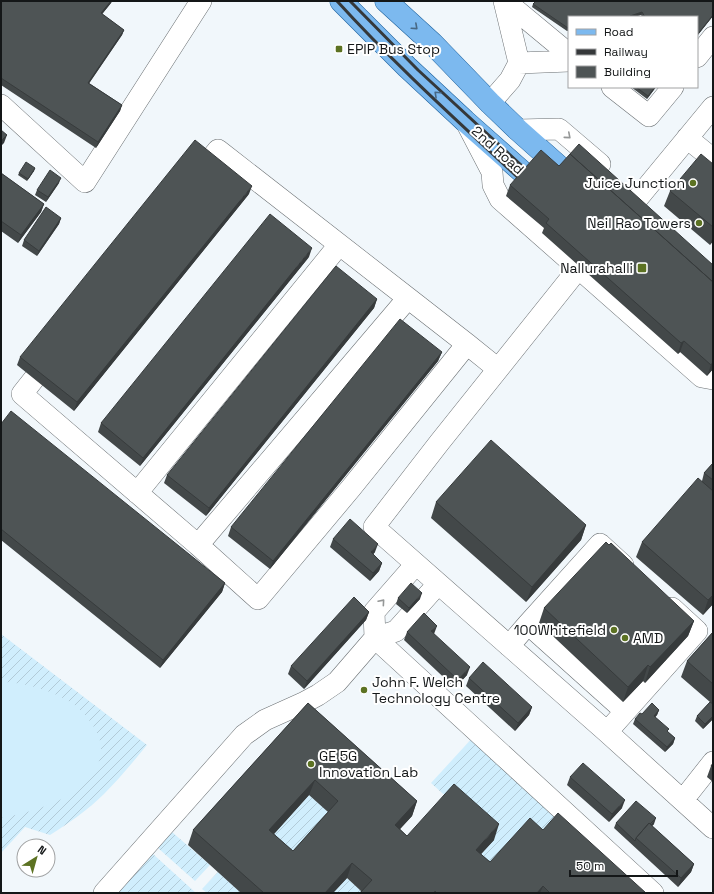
<svg xmlns="http://www.w3.org/2000/svg" width="714" height="894" font-family="'Space Grotesk',sans-serif">
<style>
.garden{fill:url(#garden-furrows)}
.pitch{fill:#d0eefd}
.lines{fill:none;stroke-linecap:round;stroke-linejoin:round}
.minor-casing{stroke:#6a6f72;stroke-width:22}
.major-casing{stroke:#1e629d;stroke-width:23}
.minor{stroke:#fff;stroke-width:21}
.major{stroke:#7cb9ef;stroke-width:22}
.rail{stroke:#35383a;stroke-width:3}
.wall{fill:#434849;fill-rule:evenodd}
.shaded-wall{fill:#373b3c}
.building{fill:#4e5455;stroke:#373b3c;fill-rule:evenodd}
.oneway{stroke:#486884}
.oneway2{stroke:#959797}
.poi-dot{fill:#5c7222;stroke:#fff;stroke-width:1.5}
.labels{text-anchor:middle;stroke-width:4;stroke-linejoin:round;paint-order:stroke}
.poi-label{font-size:14px;fill:#141718;stroke:#fff;text-anchor:start}
.street-label{font-size:14px;fill:#141718;stroke:#fff}
</style>
<defs>
<pattern id="garden-furrows" width="10" height="10" patternUnits="userSpaceOnUse"><rect width="10" height="10" fill="#d0eefd"/><path d="M-1 1l2-2M0 10L10 0M9 11l2-2" fill="none" stroke="#b2cbd8"/></pattern>
</defs>
<rect width="100%" height="100%" fill="#f1f7fb"/>
<!-- garden -->
<path class="garden" d="M1,634L147,745C133,762 119,779 104,794C88,810 69,823 50,835L25,827L1,853Z
M475,735L559,813L533,841L485,878L471,865L494,840L431,783Z
M309,795L333,816L287,866L264,845Z
M172,832L210,865L195,881L158,848Z
M153,854L196,893H117Z
M218,872L241,893H207L202,889Z
M347,878L363,893H333Z"/>
<!-- pitch -->
<path class="pitch" d="M1,682C24,682 54,691 73,704C85,712 102,734 101,749C101,760 96,771 89,779C71,801 28,813 1,818Z"/>
<g class="lines">
<defs>
<path id="minor" d="M505,1L569,54
M697,57L713,37
M519,63L569,61
M612,87L649,116L673,87
M490,103L510,80L519,63L504,1
M1,105L85,182L201,1
M467,124L492,172L493,185L500,199L702,377L713,379
M518,130L559,129L600,164
M687,138L713,159
M196,177L218,150L408,298
M638,198L713,107
M578,269L439,443L374,527L607,732L713,828
M52,356L22,394L198,545L258,599L351,488L467,344
M137,493L339,245
M198,545L408,298L467,344L498,369
M416,564L374,612L375,638L653,893
M528,624L625,711
M509,646L528,624L600,544L623,565
M607,732L697,631L672,608
M683,800L713,762
M104,893L244,735L265,720L305,702L318,695L337,682L375,638L396,631L438,584"/>
<path id="major" d="M341,1L407,67L465,121L544,191
M386,1L432,43L490,103L518,130L563,170"/>
</defs>
<!-- minor casing -->
<use href="#minor" class="minor-casing"/>
<!-- major casing -->
<use href="#major" class="major-casing"/>
<!-- minor -->
<use href="#minor" class="minor"/>
<!-- major -->
<use href="#major" class="major"/>
<!-- rail -->
<path class="rail" d="M337,1C396,66 462,125 526,185
M350,1L418,70L533,176"/>
</g>
<!-- wall -->
<path class="wall" d="M1,1H112L111,3L102,14L124,30L122,35L89,83L122,105L120,111L96,148L1,85Z
M713,1V16L697,36V17H642L641,15L567,31L532,7L533,4Z
M631,87H656L647,99Z
M713,164V241L710,245L664,206L670,191Z
M559,166L713,265V369L707,376L680,352L678,354L542,233L544,228L506,196L510,185Z
M35,168L34,171L27,181L18,175L19,173Z
M1,173L44,204L41,212L18,243L1,231Z
M59,183L46,202L35,195L37,190Z
M249,194L74,411L17,365L20,357Z
M61,218L59,224L37,256L22,246L24,240Z
M309,257L140,466L98,432L101,423Z
M377,299L374,308L206,516L164,483L167,475Z
M442,352L438,361L270,569L228,536L231,527Z
M1,424L225,583L222,592L160,668L1,540Z
M713,463V604L703,615L636,557L642,542L702,481L704,473Z
M436,502L586,525L581,540L526,602L431,518Z
M333,539L375,552L373,554L382,563L379,571L370,581L330,547Z
M398,598L420,599L407,613L396,604Z
M544,608L694,621L688,636L645,683L643,681L623,702L539,623Z
M369,612L366,620L304,689L288,674L291,666Z
M407,632L434,634L467,675L455,688L404,640Z
M713,632V719L703,729L695,721L697,716L710,702L681,677L687,661Z
M469,678L532,707L529,715L515,731L466,686Z
M308,703L417,801L412,816L400,829L407,836L494,840L481,854L490,862L543,830L646,893H360L361,891L347,878L333,893H241L188,845L193,830ZM309,795L328,812L293,851L274,834Z
M659,710L657,715L655,717L668,732L675,738L673,744L665,752L633,724L635,719L642,714Z
M713,763V782L707,777L711,766Z
M570,777L622,808L609,822L567,785Z
M616,823L654,824L652,826L694,864L691,872L678,887L614,828Z"/>
<!-- shaded-wall -->
<path class="shaded-wall" d="M111,1H112L111,3L99,18L101,13Z
M642,12L641,15L634,17H629L630,16Z
M713,15V16L697,36V35Z
M124,30L122,35L86,88L88,83Z
M655,87H656L647,99L648,96Z
M122,105L120,111L96,148L98,142Z
M7,135L4,143L1,146V141Z
M35,168L34,171L27,181L28,179Z
M61,178L59,183L46,202L48,197Z
M252,186L249,194L74,411L77,402Z
M44,204L41,212L18,243L21,235Z
M61,218L59,224L37,256L39,251Z
M713,236V241L710,245Z
M312,248L309,257L140,466L143,458Z
M377,299L374,308L206,516L209,508Z
M684,341L680,352L678,354L681,343Z
M442,352L438,361L270,569L273,561Z
M713,362V369L707,376L711,365Z
M586,525L581,540L526,602L532,587Z
M378,544L375,552L368,561L371,552Z
M382,563L379,571L370,581L373,573Z
M225,583L222,592L160,668L163,660Z
M422,593L420,599L407,613L409,608Z
M713,595V604L703,615L708,600Z
M369,612L366,620L304,689L307,681Z
M694,621L688,636L645,683L650,667Z
M437,626L434,634L431,631Z
M648,665L643,681L623,702L628,687Z
M470,667L467,675L455,688L458,680Z
M532,707L529,715L515,731L518,723Z
M659,710L657,715L652,721L654,716Z
M713,716V719L703,729L705,724Z
M675,738L673,744L665,752L667,747Z
M315,780L309,795L264,845L269,830Z
M625,800L622,808L609,822L612,814Z
M417,801L412,816L389,841L395,825Z
M656,818L654,824L639,840L637,839Z
M499,824L494,840L471,865L476,850Z
M352,863L347,878L333,893H325Z
M694,864L691,872L678,887L681,878Z
M543,886L540,893H537Z"/>
<!-- building -->
<path class="building" d="M1,1H111L101,13L124,30L88,83L122,105L98,142L1,78Z
M536,1H713V15L697,35V17H645L642,12L630,16V17H569V28H568L533,4Z
M636,87H655L648,96Z
M1,130L7,135L1,141Z
M195,140L252,186L77,402L20,357Z
M579,144L713,265V282L570,154Z
M541,150L559,166L570,154L713,282V362L711,365L684,341L681,343L546,223L549,219L510,185Z
M701,154L713,164V227L670,191Z
M26,162L35,168L28,179L19,173Z
M50,170L61,178L48,197L37,190Z
M1,173L44,204L21,235L1,221Z
M46,207L61,218L39,251L24,240Z
M270,214L312,248L143,458L101,423Z
M336,266L377,299L209,508L167,475Z
M400,319L442,352L273,561L231,527Z
M11,411L225,583L163,660L1,529V424Z
M491,440L586,525L532,587L436,502Z
M713,463V480L704,473Z
M698,478L713,491V595L708,600L642,542Z
M350,519L378,544L371,552L382,563L373,573L333,539Z
M606,542L609,545L611,543L694,621L650,667L648,665L628,687L544,608Z
M411,583L422,593L409,608L398,598Z
M354,597L369,612L307,681L291,666Z
M424,613L437,626L431,631L470,667L458,680L407,632Z
M713,632V684L687,661Z
M483,662L532,707L518,723L469,678Z
M710,702L713,704V716L705,724L697,716Z
M308,703L417,801L395,825L407,836L454,784L499,824L476,850L490,862L530,818L543,830L558,813L646,893H550L543,886L537,893H437L435,891L434,893H360L372,880L352,863L325,893H264L193,830ZM315,780L338,801L293,851L269,830Z
M652,703L659,710L654,716L669,729L667,731L675,738L667,747L635,719L640,713L642,714Z
M583,763L625,800L612,814L570,777Z
M713,763V768L711,766Z
M636,801L656,818L650,824L649,823L636,838L635,841L616,823Z
M649,823L694,864L681,878L636,838Z"/>
<!-- one-way arrows -->
<defs><path id="oneway-chevron" d="M-2-3.5L2.5 0L-2 3.5" fill="none" stroke-width="1.6" stroke-linecap="round" stroke-linejoin="round"/></defs>
<g class="oneway">
<use href="#oneway-chevron" transform="translate(415 27) rotate(42)"/>
<use href="#oneway-chevron" transform="translate(437 94) rotate(-137)"/>
</g>
<g class="oneway2">
<use href="#oneway-chevron" transform="translate(568 136) rotate(41)"/>
<use href="#oneway-chevron" transform="translate(382 602) rotate(-49)"/>
</g>
<!-- markers -->
<g class="poi-dot">
<rect x="335" y="45" width="8" height="8" rx="2"/>
<circle cx="693" cy="183" r="4"/>
<circle cx="699" cy="223" r="4"/>
<rect x="637" y="263" width="10" height="10" rx="2"/>
<circle cx="614" cy="630" r="4"/>
<circle cx="625" cy="638" r="4"/>
<circle cx="364" cy="690" r="4"/>
<circle cx="311" cy="764" r="4"/>
</g>
<g class="labels">
<!-- poi labels -->
<g class="poi-label">
<text x="347" y="54">EPIP Bus Stop</text>
<text x="685" y="188" text-anchor="end">Juice Junction</text>
<text x="691" y="228" text-anchor="end">Neil Rao Towers</text>
<text x="633" y="273" text-anchor="end">Nallurahalli</text>
<text x="606" y="635" text-anchor="end">100Whitefield</text>
<text x="633" y="643">AMD</text>
<text x="372" y="687">John F. Welch<tspan x="372" dy="16">Technology Centre</tspan></text>
<text x="319" y="761">GE 5G<tspan x="319" dy="16">Innovation Lab</tspan></text>
</g>
<!-- street labels -->
<g class="street-label">
<text transform="translate(498 150) rotate(42)" y="5">2nd Road</text>
</g>
</g>
<!-- border -->
<rect width="714" height="894" fill="none" stroke="#141718" stroke-width="4"/>
<!-- legend -->
<rect x="568" y="16" width="130" height="72" fill="#ffffff" stroke="#a1a2a3"/>
<rect x="576" y="29" width="20" height="6" fill="#7cb9ef" stroke="#a1a2a3"/>
<text x="604" y="36" font-size="12" fill="#141718">Road</text>
<rect x="576" y="49" width="20" height="6" fill="#35383a" stroke="#a1a2a3"/>
<text x="604" y="56" font-size="12" fill="#141718">Railway</text>
<rect x="576" y="66" width="20" height="12" fill="#4e5455" stroke="#a1a2a3"/>
<text x="604" y="76" font-size="12" fill="#141718">Building</text>
<!-- north arrow -->
<g transform="translate(36 858) rotate(37)"><circle r="19" fill="#ffffff" stroke="#a1a2a3"/>
<path d="M0-3L7 15L0 10L-7 15Z" fill="#5c7222"/>
<text y="-6" font-size="11" font-weight="bold" text-anchor="middle" fill="#141718">N</text>
</g>
<!-- scale -->
<path d="M570 870v6h107v-6" fill="none" stroke="#141718" stroke-width="2"/>
<text x="576" y="870" font-size="12" fill="#141718" stroke="#ffffff" stroke-width="3" paint-order="stroke">50 m</text>
</svg>
